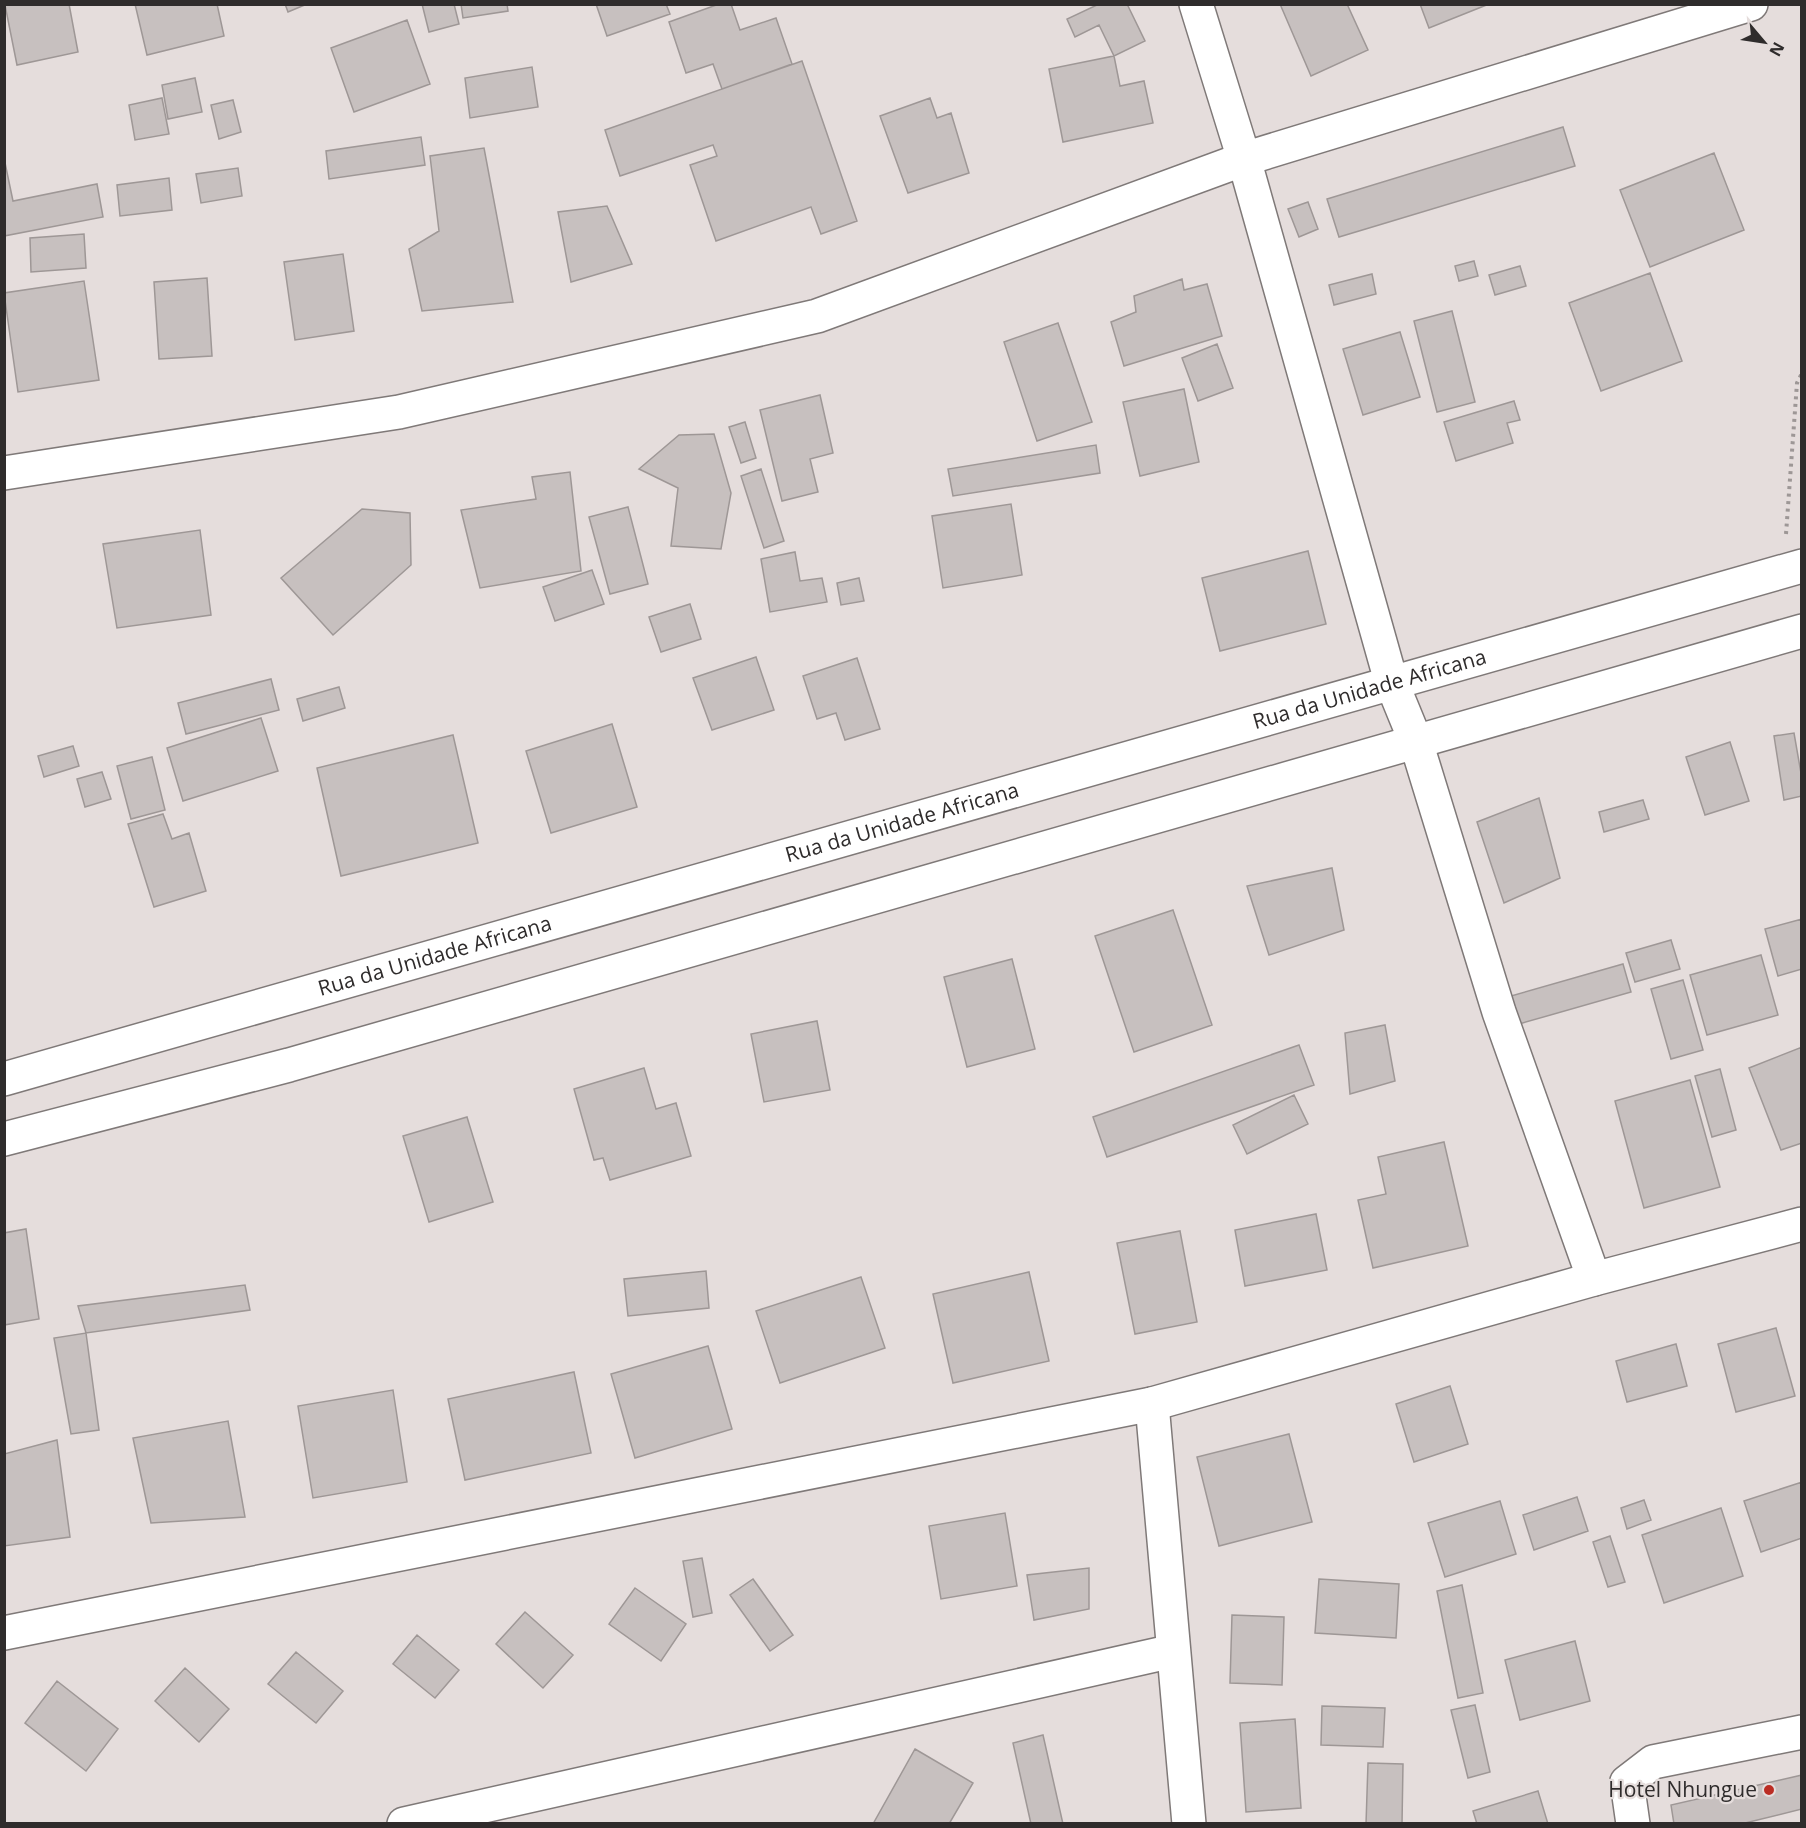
<svg xmlns="http://www.w3.org/2000/svg" width="1806" height="1828" font-family="'Open Sans',sans-serif">
<style>
.building{fill:#c7c0bf;stroke:#9e9796;stroke-width:1.5}
.lines{fill:none;stroke-linecap:round;stroke-linejoin:round}
.minor-casing{stroke:#7f7978;stroke-width:36}
.path{stroke:#9d9796;stroke-width:4;stroke-dasharray:3 4.5;stroke-linecap:butt}
.minor{stroke:#fff;stroke-width:33}
.poi-dot{fill:#bb2d24;stroke:#e5dddc;stroke-width:2}
.labels{text-anchor:middle;stroke-width:4.5;stroke-linejoin:round;paint-order:stroke}
.street-label{font-size:21px;fill:#2f2c2c;stroke:#e5dddc}
.poi-label{font-size:21px;fill:#2f2c2c;stroke:#e5dddc;text-anchor:end}
</style>
<rect width="100%" height="100%" fill="#e5dddc"/>
<!-- building -->
<path class="building" d="M69,4L78,52L17,65L5,5Z
M135,4H217L224,36L147,55Z
M285,4H307L288,12Z
M422,4H454L459,24L429,32Z
M461,4H507L508,11L463,18Z
M596,4H666L670,14L607,36Z
M719,4H731L740,30L776,18L792,64L722,89L713,64L686,73L669,22Z
M1099,4H1127L1145,41L1114,56L1099,25L1075,37L1067,19Z
M1280,4H1347L1368,50L1311,76Z
M1420,4H1489L1429,28Z
M407,20L430,84L354,112L331,48Z
M1114,56L1120,86L1144,81L1153,123L1063,142L1049,69Z
M802,61L857,221L821,234L811,207L716,241L690,165L717,156L713,145L620,176L605,130Z
M532,67L538,107L470,118L465,78Z
M195,78L202,112L168,119L162,85Z
M162,98L169,134L135,140L129,105Z
M930,98L937,118L951,113L969,173L908,193L880,116Z
M233,100L241,132L219,139L211,105Z
M1563,127L1575,166L1339,237L1327,199Z
M421,137L425,165L329,179L326,151Z
M484,148L513,302L422,311L409,249L439,231L430,156Z
M1714,153L1744,230L1650,267L1620,190Z
M4,158L13,201L97,184L103,217L4,236Z
M238,168L242,196L201,203L196,174Z
M169,178L172,210L120,216L117,185Z
M1308,202L1318,229L1299,237L1288,209Z
M607,206L632,264L571,282L558,212Z
M84,234L86,268L31,272L30,238Z
M343,254L354,331L295,340L284,262Z
M1474,261L1478,276L1459,281L1455,266Z
M1520,266L1526,286L1495,295L1489,275Z
M1650,273L1682,361L1601,391L1569,303Z
M1372,274L1376,294L1334,305L1329,285Z
M207,278L212,356L159,359L154,282Z
M1182,279L1184,290L1207,284L1222,336L1124,366L1111,322L1136,312L1134,296Z
M84,281L99,380L18,392L4,293Z
M1452,311L1475,402L1437,412L1414,321Z
M1058,323L1092,422L1037,441L1004,342Z
M1400,332L1420,397L1363,415L1343,349Z
M1217,344L1233,388L1198,401L1182,358Z
M1184,389L1199,462L1140,476L1123,402Z
M820,395L833,453L810,459L818,492L782,501L760,410Z
M1514,401L1520,420L1507,423L1513,443L1456,461L1444,422Z
M745,422L756,458L741,463L729,427Z
M714,434L731,493L721,549L671,546L678,488L639,469L679,435Z
M1096,445L1100,473L953,496L948,469Z
M761,469L784,541L764,548L741,476Z
M570,472L581,571L480,588L461,510L536,499L532,477Z
M1011,504L1022,575L943,588L932,516Z
M628,507L648,584L610,594L589,517Z
M362,509L410,513L411,565L333,635L281,578Z
M200,530L211,615L117,628L103,544Z
M1308,551L1326,624L1220,651L1202,578Z
M795,552L800,581L822,578L827,602L770,612L761,559Z
M592,570L604,604L555,621L543,587Z
M859,578L864,601L841,605L837,583Z
M690,604L701,639L661,652L649,617Z
M756,657L774,710L712,730L693,678Z
M857,658L880,729L845,740L836,713L817,719L803,676Z
M271,679L279,710L186,734L178,703Z
M339,687L345,708L303,721L297,699Z
M261,718L278,771L183,801L167,748Z
M612,724L637,807L551,833L526,751Z
M1794,733L1802,779V796L1784,800L1774,736Z
M453,735L478,843L341,876L317,768Z
M1730,742L1749,801L1705,815L1686,757Z
M73,746L79,766L44,777L38,756Z
M152,757L165,810L131,819L117,766Z
M102,772L111,799L85,807L77,779Z
M1539,798L1560,878L1504,903L1477,822Z
M1643,800L1649,819L1604,832L1599,812Z
M163,814L172,839L189,833L206,891L154,907L128,824Z
M1332,868L1344,930L1269,955L1247,886Z
M1173,910L1212,1025L1134,1052L1095,936Z
M1802,919V969L1778,976L1765,929Z
M1671,940L1680,969L1635,982L1626,953Z
M1761,955L1778,1015L1707,1035L1690,975Z
M1012,959L1035,1049L967,1067L944,977Z
M1623,964L1631,992L1512,1026L1504,998Z
M1683,980L1703,1050L1671,1059L1651,989Z
M817,1021L830,1090L764,1102L751,1034Z
M1385,1025L1395,1081L1350,1094L1345,1033Z
M1299,1045L1314,1085L1107,1157L1093,1117Z
M1802,1047V1143L1781,1150L1749,1068Z
M644,1068L656,1109L676,1103L691,1156L610,1180L603,1158L594,1160L574,1089Z
M1720,1069L1736,1130L1712,1137L1695,1076Z
M1690,1080L1720,1187L1644,1208L1615,1101Z
M1294,1095L1308,1124L1247,1154L1233,1125Z
M467,1117L493,1202L429,1222L403,1136Z
M1444,1142L1468,1246L1373,1268L1358,1200L1386,1194L1378,1157Z
M1316,1214L1327,1270L1245,1286L1235,1230Z
M26,1229L39,1319L4,1325V1233Z
M1180,1231L1197,1322L1135,1334L1117,1243Z
M706,1271L709,1308L628,1316L624,1279Z
M1029,1272L1049,1361L953,1383L933,1294Z
M861,1277L885,1348L780,1383L756,1311Z
M245,1285L250,1310L86,1333L78,1306Z
M1776,1328L1795,1396L1736,1412L1718,1344Z
M86,1333L99,1430L71,1434L54,1338Z
M1676,1344L1687,1386L1627,1402L1616,1361Z
M708,1346L732,1429L635,1458L611,1374Z
M574,1372L591,1453L465,1480L448,1399Z
M1450,1386L1468,1444L1414,1462L1396,1404Z
M393,1390L407,1482L313,1498L298,1406Z
M228,1421L245,1517L151,1523L133,1438Z
M1289,1434L1312,1522L1219,1546L1197,1457Z
M57,1440L70,1537L4,1546V1454Z
M1802,1482V1538L1761,1552L1744,1501Z
M1577,1497L1588,1531L1534,1550L1523,1515Z
M1644,1500L1651,1520L1627,1529L1621,1508Z
M1500,1501L1516,1554L1445,1577L1428,1523Z
M1721,1508L1743,1576L1664,1603L1642,1535Z
M1005,1513L1017,1586L941,1599L929,1526Z
M1610,1536L1625,1582L1608,1587L1593,1542Z
M702,1558L712,1613L693,1617L683,1561Z
M1089,1568V1609L1034,1620L1027,1575Z
M753,1579L793,1635L770,1651L730,1595Z
M1319,1579L1399,1584L1396,1638L1315,1633Z
M1462,1585L1483,1693L1458,1698L1437,1591Z
M635,1588L686,1624L661,1661L609,1624Z
M525,1612L573,1655L543,1688L496,1644Z
M1232,1615L1284,1617L1282,1685L1230,1683Z
M417,1635L459,1670L435,1698L393,1664Z
M1575,1641L1590,1701L1520,1720L1505,1660Z
M296,1652L343,1691L316,1723L268,1684Z
M185,1668L229,1709L199,1742L155,1701Z
M57,1681L118,1729L86,1771L25,1723Z
M1475,1705L1490,1772L1468,1778L1451,1710Z
M1322,1706L1385,1708L1383,1747L1321,1745Z
M1295,1719L1301,1808L1246,1812L1240,1723Z
M1043,1735L1063,1824H1031L1013,1743Z
M915,1749L973,1783L949,1824H873Z
M1368,1763L1403,1764L1402,1824H1366Z
M1802,1775V1809L1741,1824H1674L1671,1805Z
M1538,1791L1548,1824H1477L1473,1811Z"/>
<g class="lines">
<defs>
<g id="minor">
<path d="M1196,4L1244,159L1391,681L1416,742L1499,1012L1594,1279"/>
<path d="M4,473L399,412L817,316L1244,159L1751,4"/>
<path id="s1" d="M4,1079L1802,566"/>
<path d="M4,1139L289,1065L1802,631"/>
<path d="M1152,1404L1189,1824"/>
<path d="M4,1633L1152,1404L1594,1279L1802,1224"/>
<path d="M404,1824L1173,1651"/>
<path d="M1633,1824L1627,1782L1653,1762L1802,1732"/>
</g>
</defs>
<!-- minor casing -->
<use href="#minor" class="minor-casing"/>
<!-- path -->
<path class="path" d="M1786,534L1797,383L1802,373"/>
<!-- minor -->
<use href="#minor" class="minor"/>
</g>
<!-- markers -->
<circle class="poi-dot" cx="1769" cy="1790" r="6"/>
<g class="labels">
<!-- street labels -->
<g class="street-label">
<text dy="7" stroke="none"><textPath href="#s1" startOffset="1420">Rua da Unidade Africana</textPath></text>
<text dy="7" stroke="none"><textPath href="#s1" startOffset="934">Rua da Unidade Africana</textPath></text>
<text dy="7" stroke="none"><textPath href="#s1" startOffset="448">Rua da Unidade Africana</textPath></text>
</g>
<!-- poi labels -->
<g class="poi-label">
<text x="1757" y="1797">Hotel Nhungue</text>
</g>
</g>
<!-- border -->
<rect width="1806" height="1828" fill="none" stroke="#2f2c2c" stroke-width="12"/>
<!-- north arrow -->
<g transform="translate(1764 42) rotate(119)" stroke="#e5dddc" stroke-width="4.5" paint-order="stroke">
<path d="M0-4.5L10 22L0 15L-10 22Z" fill="#2f2c2c"/>
<text y="-9" font-size="16" font-weight="bold" text-anchor="middle" fill="#2f2c2c">N</text>
</g>
</svg>
